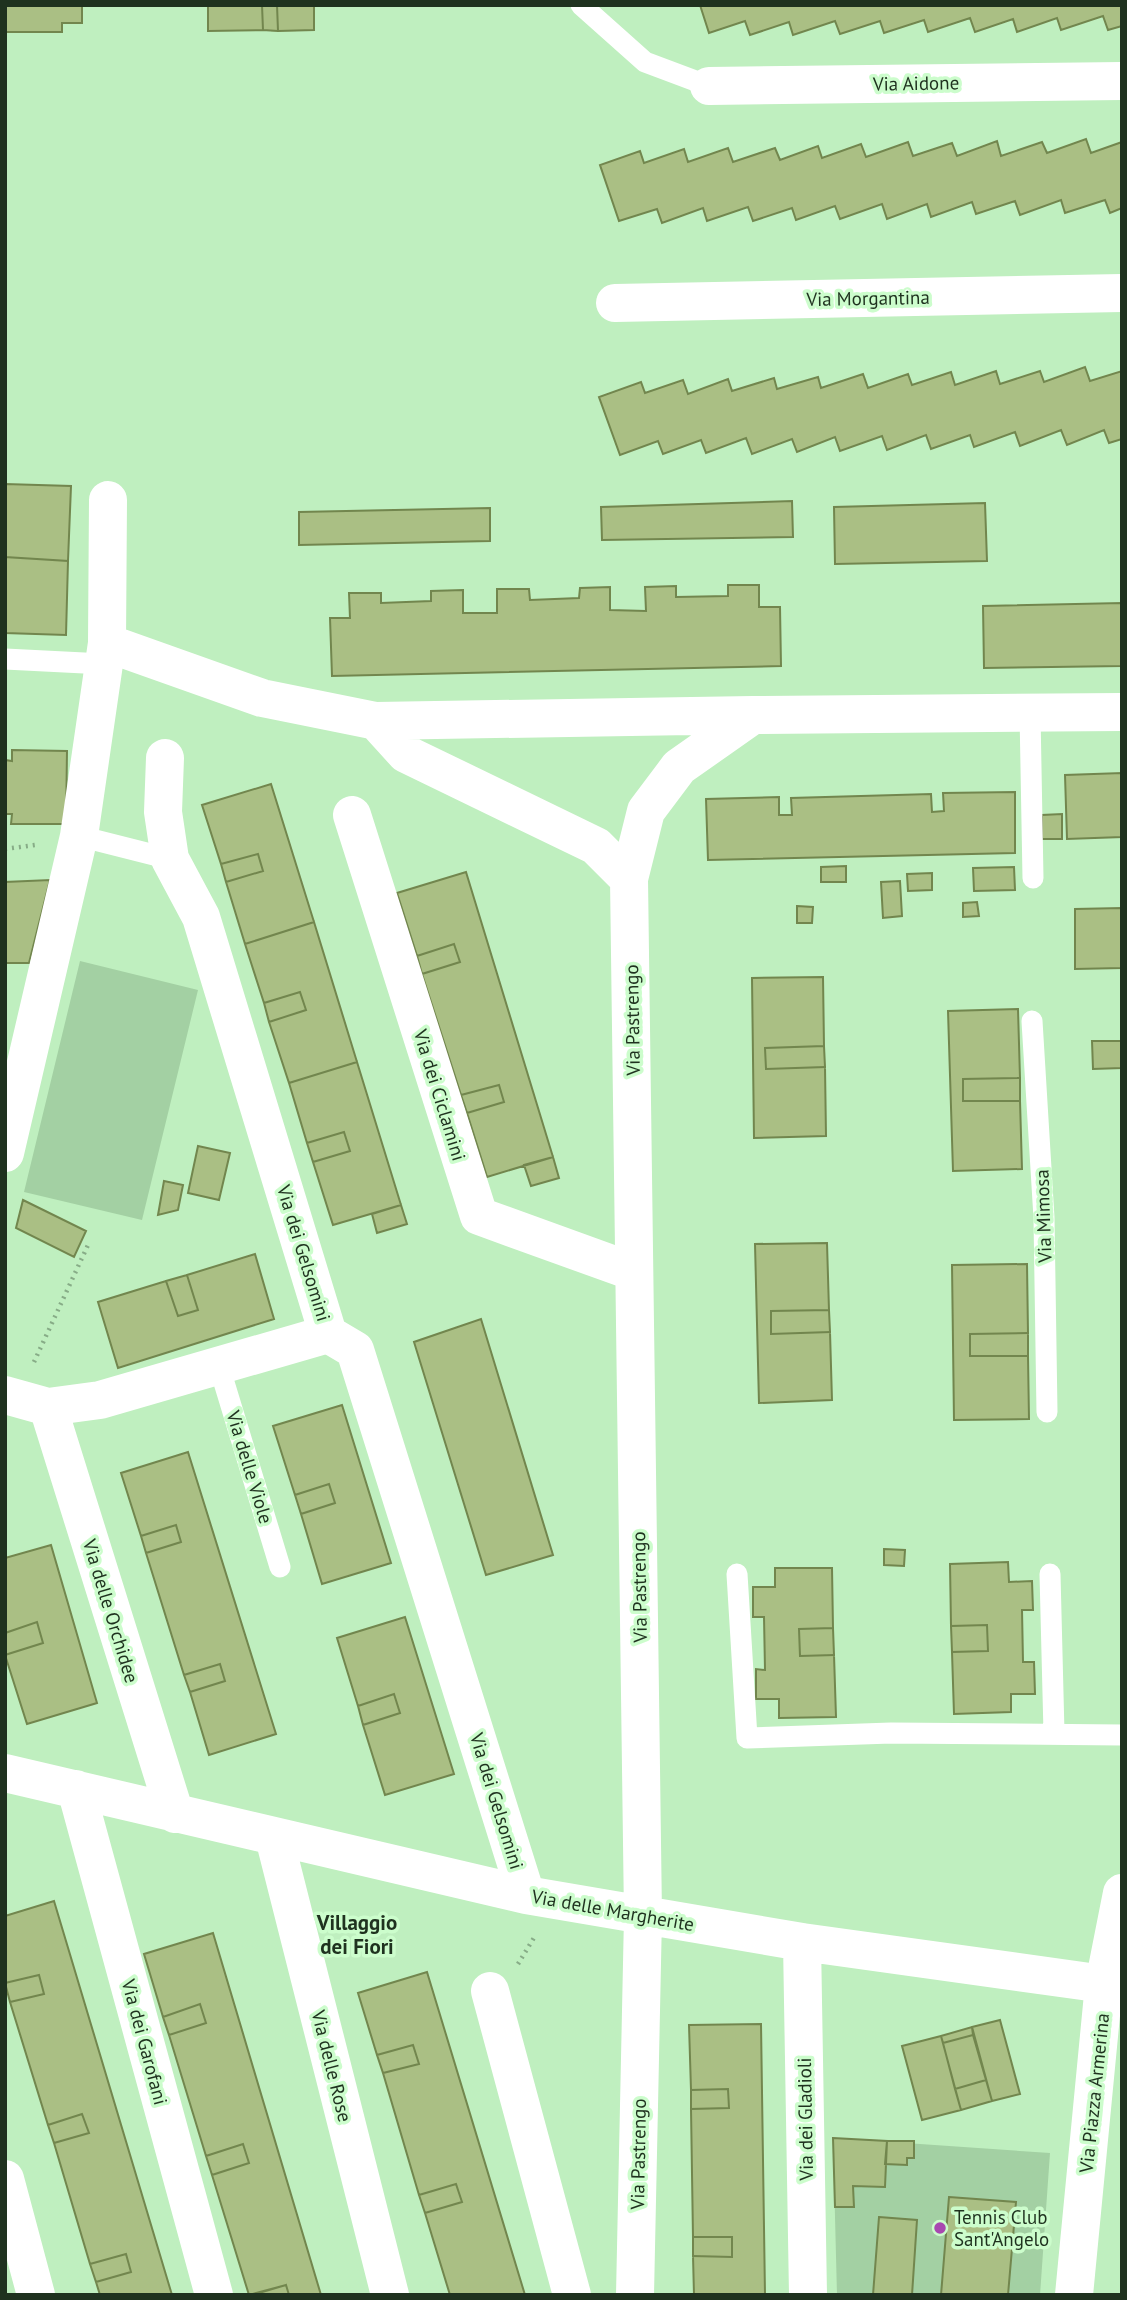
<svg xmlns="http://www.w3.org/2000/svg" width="1127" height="2300" font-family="'PT Sans',sans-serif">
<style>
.green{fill:#a3d0a3}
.building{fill:#aabf84;stroke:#72864e;stroke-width:2}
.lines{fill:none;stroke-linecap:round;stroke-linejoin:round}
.path{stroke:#87ac87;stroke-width:4.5;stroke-dasharray:2 5;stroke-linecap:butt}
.lane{stroke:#fff;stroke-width:21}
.street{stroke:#fff;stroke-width:38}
.secondary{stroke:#fff;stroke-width:38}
.poi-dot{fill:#a848b0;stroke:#ccfdcc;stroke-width:2.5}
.labels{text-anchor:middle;stroke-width:7;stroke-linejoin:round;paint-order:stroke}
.street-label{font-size:19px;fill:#1f321f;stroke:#ccfdcc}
.poi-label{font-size:19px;fill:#1f321f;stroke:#ccfdcc;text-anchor:start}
.neighbourhood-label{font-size:21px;font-weight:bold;fill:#1f321f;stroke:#ccfdcc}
</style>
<rect width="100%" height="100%" fill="#bfefbf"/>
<!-- green -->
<path class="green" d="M80,961L198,990L142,1220L24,1192Z
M833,2138L1050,2153L1040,2295H837Z"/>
<!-- building -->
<path class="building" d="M5,5H82V23H62V32H5Z
M208,5H262L263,30L208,31Z
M262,5H277L278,31L263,30Z
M277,5H314V30L278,31Z
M700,5H1122V26L1108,30L1103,16L1061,30L1057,18L1017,32L1013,19L975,32L970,18L928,32L924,20L884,33L880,21L840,34L835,21L793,35L789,22L750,35L745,21L709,33Z
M1086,139L1091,153L1122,142V208L1110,213L1105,200L1065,213L1061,200L1020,215L1015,201L976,214L972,202L931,217L927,204L887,219L882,204L840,219L835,206L796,220L792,208L753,221L748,207L707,221L703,208L662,223L657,209L619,221L600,165L640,151L644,163L684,149L688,162L728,148L733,162L775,148L780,160L818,146L822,158L861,144L866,157L908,142L913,156L952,143L957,156L997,141L1001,156L1042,142L1047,153Z
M1085,367L1090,381L1122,371V439L1109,443L1104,430L1067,445L1061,430L1020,446L1015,432L974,447L970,435L931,449L926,435L887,450L882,436L840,451L835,437L797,452L792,439L752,454L746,438L706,453L701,440L663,454L658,441L620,455L599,397L641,382L645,393L683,380L688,394L728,379L732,391L774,378L777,389L818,377L821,388L863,374L868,388L908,374L912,385L951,372L955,385L996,371L1000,384L1040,371L1044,382Z
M5,484L71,486L68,561L5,557Z
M792,501L793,537L602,540L601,507Z
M985,503L987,561L835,564L834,507Z
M490,508V541L299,545V512Z
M5,557L68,561L66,635L5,633Z
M728,585H759V607H780L781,666L332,676L330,618H350L349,593H381V603L431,601V591L463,590V613H497V589H529L530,600L579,598L580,588L610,587V610L646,611L645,587L676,586V597L728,596Z
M1122,603V666L984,668L983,606Z
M12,750L67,751L66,824H11L12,814H5V760L12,761Z
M1122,773V837L1067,839L1065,775Z
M271,784L314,922L245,944L226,882L263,871L258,854L221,864L202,805Z
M1015,792V853L708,860L706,799L779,797V815H792L791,798L931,794L932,812L944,811L943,793Z
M1062,814V839H1042V815Z
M258,854L263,871L226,882L221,864Z
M846,866V882H821V867Z
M1014,867L1015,890L974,891L973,868Z
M466,872L553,1157L487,1177L467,1113L504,1102L499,1085L461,1095L422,974L460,962L454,944L417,956L397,893Z
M932,873V890L908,891L907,874Z
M50,880L29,963H5V882Z
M900,881L902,916L883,918L881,882Z
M977,902L979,916L963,917V903Z
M797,906L813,907L812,923H797Z
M1122,908V968L1075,969V909Z
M314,922L357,1062L289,1083L269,1022L306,1010L300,992L264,1003L245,944Z
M454,944L460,962L422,974L417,956Z
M823,977L824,1046L765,1048L766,1069L825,1067L826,1136L754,1138L752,978Z
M300,992L306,1010L269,1022L264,1003Z
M1018,1009L1020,1078L963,1079V1101H1020L1022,1169L953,1171L948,1011Z
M1092,1041H1122V1068L1093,1069Z
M824,1046L825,1067L766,1069L765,1048Z
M357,1062L401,1205L333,1225L313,1162L350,1151L344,1132L307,1143L289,1083Z
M1020,1078V1101H963V1079Z
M499,1085L504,1102L467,1113L461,1095Z
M344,1132L350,1151L313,1162L307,1143Z
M198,1146L230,1153L219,1200L188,1193Z
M553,1157L559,1178L531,1186L524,1165Z
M164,1181L183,1185L178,1210L158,1215Z
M23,1200L86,1231L74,1257L16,1228Z
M401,1205L407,1224L377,1233L372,1214Z
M827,1243L829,1310L771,1311V1334L830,1332L832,1400L759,1403L755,1244Z
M255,1254L274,1319L118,1368L98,1302L166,1281L178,1316L198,1310L187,1275Z
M1027,1264L1028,1333L970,1334V1356H1028L1029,1419L954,1420L952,1265Z
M187,1275L198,1310L178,1316L166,1281Z
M829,1310L830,1332L771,1334V1311Z
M481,1319L553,1555L486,1575L414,1342Z
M1028,1333V1356H970V1334Z
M342,1405L391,1563L322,1584L301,1514L335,1503L329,1484L295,1495L273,1426Z
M188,1452L276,1734L209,1755L190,1692L225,1681L220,1664L184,1675L146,1553L181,1542L176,1525L141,1536L121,1473Z
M329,1484L335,1503L301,1514L295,1495Z
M176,1525L181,1542L146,1553L141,1536Z
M51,1545L97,1703L27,1724L5,1655L43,1643L37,1622L5,1633V1558Z
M884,1549L905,1550L904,1566L884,1565Z
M1008,1562L1009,1582L1032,1581L1033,1610H1022L1023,1662H1034L1035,1694H1011V1712L954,1714L952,1652L988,1651L987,1625L951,1626L950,1564Z
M775,1568H832L833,1628L799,1629L800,1656L834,1655L836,1717L779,1718V1699H756V1669L765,1670L764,1617H753V1587H775Z
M405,1617L454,1774L385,1795L363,1725L400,1713L394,1694L358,1706L337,1638Z
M37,1622L43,1643L5,1655V1633Z
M987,1625L988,1651L952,1652L951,1626Z
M833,1628L834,1655L800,1656L799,1629Z
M220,1664L225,1681L190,1692L184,1675Z
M394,1694L400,1713L363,1725L358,1706Z
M54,1901L172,2295H100L96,2282L131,2272L126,2254L90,2264L54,2143L89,2133L82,2114L48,2125L10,2002L44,1994L39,1975L5,1983V1916Z
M213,1933L321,2295H289L286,2285L249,2295L212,2175L249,2163L243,2144L206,2156L169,2035L206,2023L200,2004L163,2017L144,1954Z
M427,1972L525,2295H450L425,2213L462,2202L456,2184L419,2195L383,2073L419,2064L413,2045L377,2055L358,1993Z
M39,1975L44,1994L10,2002L5,1983Z
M200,2004L206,2023L169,2035L163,2017Z
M1000,2020L1020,2094L992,2101L972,2027Z
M761,2024L765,2295H694L693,2256L732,2257V2237H693L691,2109L729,2108L728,2089L691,2090L689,2025Z
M972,2027L973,2035L943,2043L941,2036Z
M973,2035L986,2080L955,2089L943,2043Z
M941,2036L961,2110L922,2120L902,2046Z
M413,2045L419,2064L383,2073L377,2055Z
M986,2080L992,2101L961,2110L955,2089Z
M728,2089L729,2108L691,2109V2090Z
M82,2114L89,2133L54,2143L48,2125Z
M833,2138L887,2141L885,2187L853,2186L854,2207H835Z
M887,2141H914V2158H907V2165L885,2164Z
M243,2144L249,2163L212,2175L206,2156Z
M456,2184L462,2202L425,2213L419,2195Z
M949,2197L1016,2202L1008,2295H941Z
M879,2217L917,2220L912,2295H873Z
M693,2237H732V2257L693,2256Z
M126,2254L131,2272L96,2282L90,2264Z
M286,2285L289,2295H252Z"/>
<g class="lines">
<!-- path -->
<path class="path" d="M5,849L35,845
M34,1362L88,1245
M518,1964L535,1936"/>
<!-- lane -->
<path class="lane" d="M581,5L645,62L709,86
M5,659L104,664
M1030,713L1033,878
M79,836L170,859
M1032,1021L1044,1218L1047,1412
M219,1366L280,1567
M737,1574L747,1738L891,1733L1122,1735
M1050,1574L1054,1733"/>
<!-- street -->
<path class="street" d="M709,86L1122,81
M615,303L1122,293
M107,643L262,698L376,721L753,715
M376,721L406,754L596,846L629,879
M165,758L163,812L170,859L201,917L328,1334L355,1350L526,1895
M352,815L479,1216L634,1272
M5,1153L79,836L107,643L108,500
M5,1395L48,1407L100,1400L328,1334
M48,1407L175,1814
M5,1773L526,1895L802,1942L1104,1984
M76,1789L214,2295
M274,1837L390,2295
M802,1942L808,2295
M490,1991L572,2295
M5,2179L36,2295
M635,2295L643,1916L629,879L646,811L679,767L753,715L1122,712"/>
<!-- secondary -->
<path class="secondary" d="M1074,2295L1104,1984L1122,1893"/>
</g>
<!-- markers -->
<circle class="poi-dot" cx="940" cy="2228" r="7"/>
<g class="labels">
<!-- street labels -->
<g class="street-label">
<text transform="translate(916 83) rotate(-1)" y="7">Via Aidone</text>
<text transform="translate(868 298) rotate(-1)" y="7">Via Morgantina</text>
<text transform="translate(632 1020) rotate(-91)" y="7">Via Pastrengo</text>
<text transform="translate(440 1095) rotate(73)" y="7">Via dei Ciclamini</text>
<text transform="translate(1043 1216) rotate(-92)" y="7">Via Mimosa</text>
<text transform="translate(304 1253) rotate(73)" y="7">Via dei Gelsomini</text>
<text transform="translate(250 1467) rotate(73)" y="7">Via delle Viole</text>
<text transform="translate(639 1587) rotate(-91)" y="7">Via Pastrengo</text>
<text transform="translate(111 1611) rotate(73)" y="7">Via delle Orchidee</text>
<text transform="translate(497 1801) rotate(73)" y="7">Via dei Gelsomini</text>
<text transform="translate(613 1910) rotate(10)" y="7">Via delle Margherite</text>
<text transform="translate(145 2042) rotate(75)" y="7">Via dei Garofani</text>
<text transform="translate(332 2066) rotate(76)" y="7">Via delle Rose</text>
<text transform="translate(1094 2093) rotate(-84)" y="7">Via Piazza Armerina</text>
<text transform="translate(805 2119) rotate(-91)" y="7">Via dei Gladioli</text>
<text transform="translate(638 2154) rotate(-89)" y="7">Via Pastrengo</text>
</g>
<!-- poi labels -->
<g class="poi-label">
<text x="954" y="2224">Tennis Club<tspan x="954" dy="22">Sant'Angelo</tspan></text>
</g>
<!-- neighbourhood labels -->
<g class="neighbourhood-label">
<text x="357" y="1930">Villaggio<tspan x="357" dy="24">dei Fiori</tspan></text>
</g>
</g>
<!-- border -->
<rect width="1127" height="2300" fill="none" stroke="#1f321f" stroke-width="14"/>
</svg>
